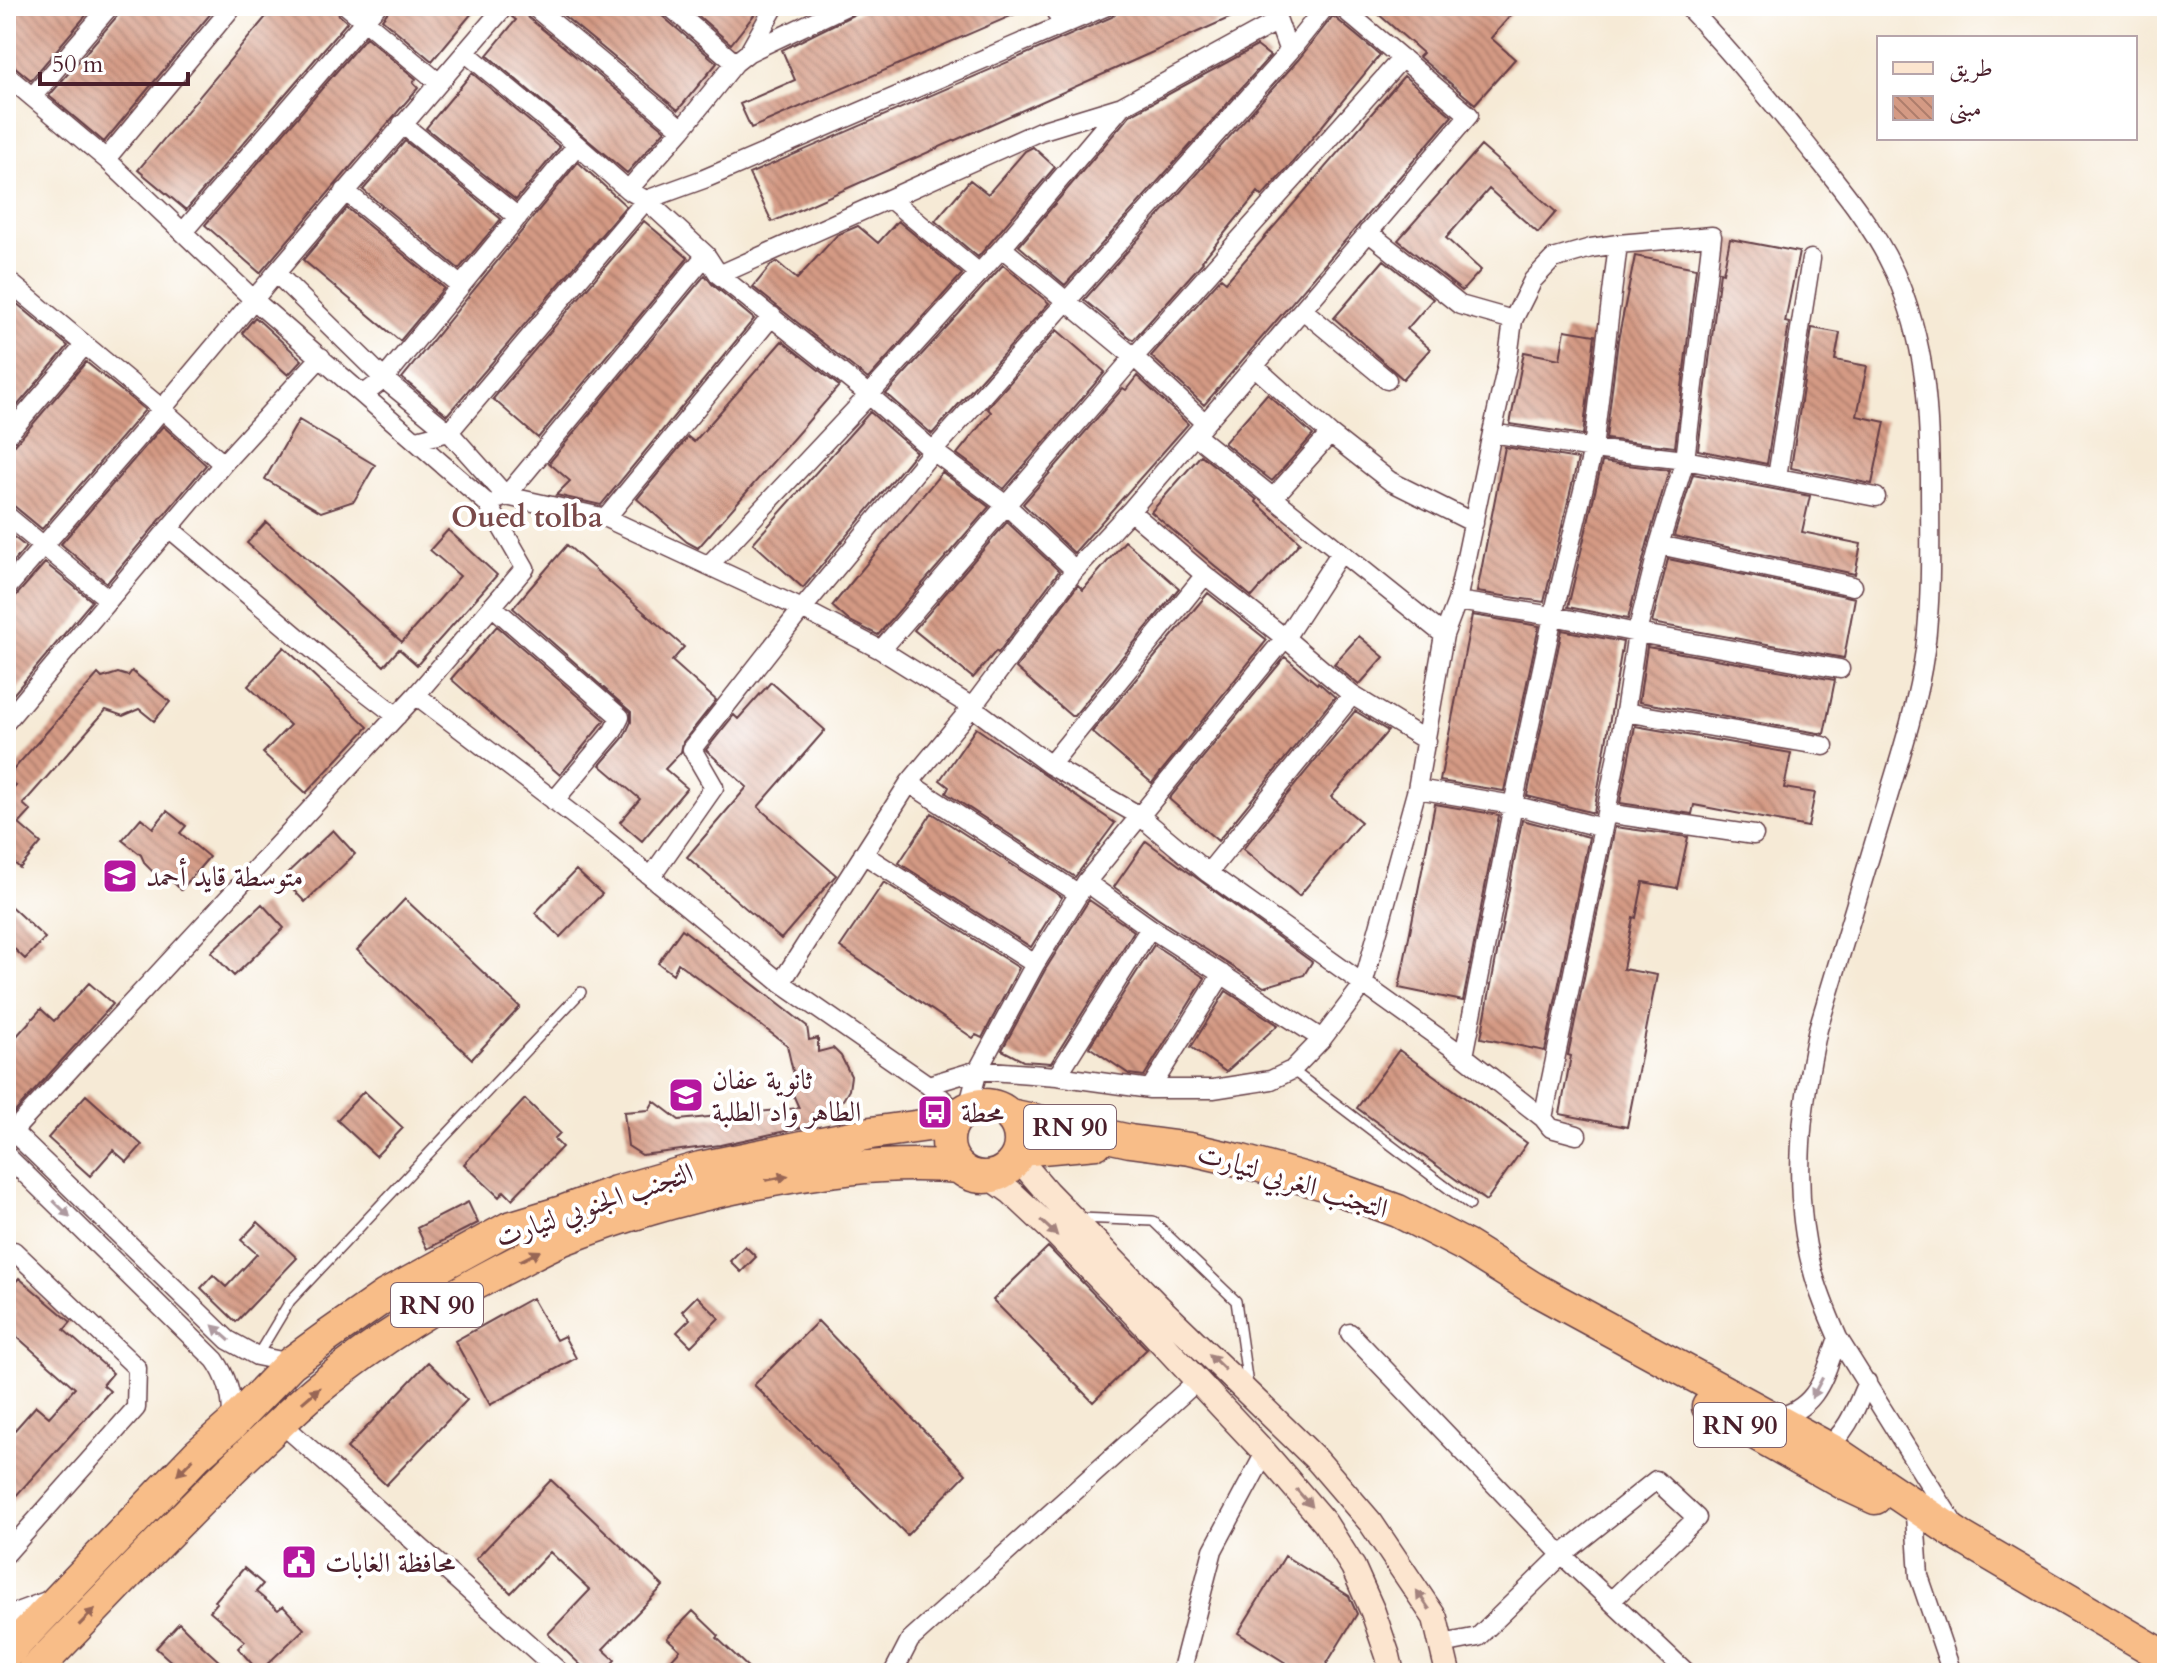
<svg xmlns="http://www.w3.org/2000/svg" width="2173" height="1679" font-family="Cardo,Amiri,serif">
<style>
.building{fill:url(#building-back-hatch)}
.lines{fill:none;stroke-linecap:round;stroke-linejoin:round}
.lane-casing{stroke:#643d45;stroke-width:12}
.street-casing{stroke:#643d45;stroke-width:21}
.secondary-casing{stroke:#643d45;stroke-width:27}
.highway-casing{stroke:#643d45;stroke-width:35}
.lane{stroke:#fff;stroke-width:9}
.street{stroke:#fff;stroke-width:18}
.secondary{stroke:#fce5cf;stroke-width:24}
.highway{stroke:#f8bd88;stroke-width:32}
.oneway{fill:#986655}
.oneway2{fill:#ae9aa0}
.oneway3{fill:#a3827d}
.labels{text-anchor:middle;stroke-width:8;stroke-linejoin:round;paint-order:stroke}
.shield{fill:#fff;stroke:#80626b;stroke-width:2}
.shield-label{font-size:26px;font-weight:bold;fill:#4a1f2b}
.poi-label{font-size:28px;fill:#4a1f2b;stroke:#fff;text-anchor:start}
.street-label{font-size:28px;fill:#4a1f2b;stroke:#fff}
.neighbourhood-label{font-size:30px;font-weight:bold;fill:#7a4a4a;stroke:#fff}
</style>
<defs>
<pattern id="building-back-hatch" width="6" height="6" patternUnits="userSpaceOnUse" patternTransform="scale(2)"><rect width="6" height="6" fill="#d49a84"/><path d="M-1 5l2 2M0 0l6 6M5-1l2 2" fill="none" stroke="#ae7d6c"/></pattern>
</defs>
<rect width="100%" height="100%" fill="#fff"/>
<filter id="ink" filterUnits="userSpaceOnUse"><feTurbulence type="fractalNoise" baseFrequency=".0125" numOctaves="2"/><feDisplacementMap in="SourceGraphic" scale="16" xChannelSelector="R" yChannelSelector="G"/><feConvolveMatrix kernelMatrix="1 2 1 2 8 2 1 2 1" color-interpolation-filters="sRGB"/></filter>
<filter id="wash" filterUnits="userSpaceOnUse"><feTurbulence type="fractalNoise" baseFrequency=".006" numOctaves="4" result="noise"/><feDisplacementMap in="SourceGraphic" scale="32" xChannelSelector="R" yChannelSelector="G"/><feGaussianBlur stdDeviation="1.8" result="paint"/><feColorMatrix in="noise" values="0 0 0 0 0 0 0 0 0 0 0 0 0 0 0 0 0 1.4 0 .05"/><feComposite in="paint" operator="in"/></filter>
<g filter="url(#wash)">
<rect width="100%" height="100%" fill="#f6ead6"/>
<g id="blocks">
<!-- building -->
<path class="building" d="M6,6H94L31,80L14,66L6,63Z
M122,6H217L104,142L49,96L119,14Z
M275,6H335L339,15L347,22L186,210L138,170Z
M389,6H478L432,61L382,19L387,13Z
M521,6L525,15L665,130L627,173L487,55L516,20L512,17Z
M552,6H657L661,15L717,63L678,110Z
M687,6H761L731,44Z
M871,6H1034L751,128L740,104L795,80L782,50Z
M1126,6H1256L772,222L749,174L1112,17L1118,10Z
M1369,6H1503L1512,14L1491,38L1515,59L1475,104L1419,57L1423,53Z
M1333,16L1380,55L1292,163L1262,196L1258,192L1202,261L1203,262L1133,340L1084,300L1298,60Z
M366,37L416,79L413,83L418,88L260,273L205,225Z
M1257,46L1270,56L1065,285L1019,246L1130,115Z
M472,73L560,147L516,200L426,128Z
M1404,76L1452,116L1204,405L1151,356L1221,278L1226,282Z
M405,141L501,219L459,269L363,190Z
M1481,146L1556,212L1538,233L1489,189L1446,238L1481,270L1462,291L1398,240Z
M1033,147L1055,167L978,257L935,221L970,180L988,194L1025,151Z
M578,162L626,206L447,415L402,378Z
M347,208L444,288L400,341L303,260Z
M644,221L688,258L538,438L493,399Z
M898,221L962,274L868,379L753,287L771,265L777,262L797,279L837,235L858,226L878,243Z
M1730,239L1799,252L1785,322L1789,323L1767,464L1698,450L1720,272L1723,273Z
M1635,256L1696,268L1675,447L1606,439L1618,340Z
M1384,260L1433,299L1407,329L1430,349L1403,379L1334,318Z
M1003,265L1049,303L932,434L886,394Z
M705,275L712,284L754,319L601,505L556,495L570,481L549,463Z
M16,303L68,346L6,419V314Z
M255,317L302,360L288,375L242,333Z
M1812,328L1840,333L1835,360L1867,366L1857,416L1885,422L1872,484L1791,468Z
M1057,330L1105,372L1004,489L957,454L991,412L987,408Z
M1565,330L1595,335L1583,435L1510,424L1524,352L1560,359Z
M782,341L839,386L698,548L687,542L637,499L688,437L694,442Z
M86,362L145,410L42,529L14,506L6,503V449L15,445Z
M1137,376L1188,424L1074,553L1023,504L1123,388L1126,390Z
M1267,394L1313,435L1272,481L1224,443Z
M870,412L916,452L803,588L753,543Z
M299,420L375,465L354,501L321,512L265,479Z
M163,426L206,465L107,583L61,544Z
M1505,447L1578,459L1544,602L1477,592Z
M1201,455L1257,500L1256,502L1300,542L1252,597L1151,512Z
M1602,462L1669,470L1648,541L1628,619L1568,607Z
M942,472L989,507L878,635L848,620L832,606Z
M1693,474L1810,496L1802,532L1861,544L1855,574L1674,536Z
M266,522L402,642L460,576L430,550L448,530L497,575L417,665L399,649L384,666L247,543Z
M1007,522L1059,571L998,653L996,651L973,678L914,630Z
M6,531L26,547L6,571Z
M1125,541L1179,588L1074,716H1071L1016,668L1078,585L1083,590Z
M567,545L684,647L672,661L716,700L683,742L681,752L665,769L687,788L642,841L620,822L640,799L600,765L624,737L631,722V712L513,608Z
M1668,559L1855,598L1844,658L1652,623Z
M45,563L92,601L6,703V601L15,597Z
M1208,593L1267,640L1152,783L1092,732Z
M1472,615L1539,626L1504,791L1440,781Z
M497,626L605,720L560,775L451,679Z
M1562,630L1623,642L1594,813L1527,796Z
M1359,636L1384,657L1359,685L1334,664Z
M284,647L368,727L306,793L263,753L290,725L248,686Z
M1647,647L1835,680L1824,734L1639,702Z
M1285,657L1317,684L1318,682L1335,697L1218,841L1169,799Z
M132,671L170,702L154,721L139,709L123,716L106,710L23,804L31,811L19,824L41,843L20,868L6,856V790L10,793L16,786L6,778L98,674L102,678L118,673L128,676Z
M771,682L825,730L758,807L836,875L781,939L687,857L747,787L706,750L734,715L738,719Z
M1355,711L1388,731L1331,797L1361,822L1299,896L1243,849Z
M1635,726L1791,753L1784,788L1815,793L1808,827L1694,805L1692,814L1620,803Z
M976,728L1115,823L1075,877L946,793L949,787L940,780Z
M1435,804L1499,815L1463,1001L1399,988Z
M167,811L186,826L180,833L209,857L181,890L174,883L153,872L145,864L141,855L122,840L141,818L153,828Z
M932,813L1062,897L1031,947L899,863Z
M1522,820L1589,837L1545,1051L1481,1038Z
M1615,827L1688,837L1677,888L1643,882L1636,918L1633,917L1623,969L1657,975L1627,1127L1560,1114L1571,1056L1568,1055Z
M333,830L355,854L305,902L282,878Z
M1146,841L1312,962L1304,975L1264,987L1157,918L1114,887Z
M576,870L602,894L560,937L535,913Z
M884,882L1019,968L982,1038L976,1035L973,1038L840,947Z
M405,899L520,1007L472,1059L357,950Z
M1089,900L1134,931L1051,1063L1023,1061L1002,1050L1045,970Z
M6,902L45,938L25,959L6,941Z
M262,904L284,928L234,976L211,952Z
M682,929L807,1026L809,1040L818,1038V1052L833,1048L841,1056L851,1076L849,1090L843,1100L829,1104L828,1111L813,1113L814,1125L720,1145L642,1155L628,1146L624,1112L649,1110L654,1101L679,1120L799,1108L791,1090L790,1082L794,1076L787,1045L678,963L673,974L658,963Z
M1154,945L1205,978L1144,1076L1129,1074L1089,1047Z
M89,983L113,1004L14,1113L6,1106V1048L41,1009L54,1021Z
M1226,991L1278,1025L1226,1072L1191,1047Z
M1399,1050L1527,1143L1486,1201L1357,1108Z
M364,1091L403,1128L376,1156L337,1120Z
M86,1095L142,1145L127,1162L113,1150L90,1176L48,1138Z
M525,1099L560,1133L554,1139L562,1147L512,1199L504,1191L499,1197L464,1164Z
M468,1202L478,1223L427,1249L417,1228Z
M258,1222L297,1258L236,1322L201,1288L213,1275L226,1287L257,1254L241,1240Z
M745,1246L756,1257L741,1272L730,1261Z
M1048,1247L1147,1349L1093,1402L993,1300Z
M19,1278L71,1322L64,1330L113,1373L103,1385L110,1391L6,1507V1440L36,1406L49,1417L75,1388L6,1327V1323L15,1312L6,1304V1293Z
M697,1296L719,1318L691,1346L677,1332L690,1319L682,1311Z
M532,1298L556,1340L564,1336L576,1358L490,1405L455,1341Z
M818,1321L966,1474L907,1535L754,1385Z
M428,1362L467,1400L386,1485L347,1448Z
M551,1480L663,1586L603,1649L615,1660L603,1673H589L548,1634L590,1590L550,1552L511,1593L476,1559Z
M1285,1556L1349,1596L1357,1614L1321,1673H1302L1238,1633Z
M244,1568L263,1584L256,1592L278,1610L283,1606L304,1629L259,1672L238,1648L245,1641L210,1611L217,1603L215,1601Z
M693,1611L719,1636L717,1638L754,1673H659L680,1650L667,1638Z
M179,1623L199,1643L232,1673H184L156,1648Z"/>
</g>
</g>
<g filter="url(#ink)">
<use href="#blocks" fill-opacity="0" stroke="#643d45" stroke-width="2"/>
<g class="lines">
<defs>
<path id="lane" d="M1292,1070L1470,1205
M1080,1218L1153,1221L1236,1301L1248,1385
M257,1356L290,1301L581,992"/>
<path id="street" d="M347,6L438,82
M533,6L682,129
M669,6L735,63
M1053,6L1062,25
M1687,6C1729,50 1768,97 1806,144C1839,185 1873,225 1895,273C1926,343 1929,406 1930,481C1930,537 1932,594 1925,650C1917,708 1898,764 1881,820C1860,890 1839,959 1818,1029C1801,1106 1791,1190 1812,1268C1818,1292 1828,1315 1838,1338L1954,1524
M465,52L577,145L628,190L646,200L706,255L719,275L869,395L933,451L1006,505L1075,570
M749,52L846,6
M6,75L106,159L254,300L488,504L525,568L416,695L602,837L781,983L928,1085L959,1115
M32,97L110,6
M402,124L518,217
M106,159L233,6
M628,190L682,129L735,63L749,52L775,6
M345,191L461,286
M890,199L979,273
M183,232L377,6
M1368,232L1460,305L1513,320
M1002,248L1134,357L1205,423
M276,273L384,379L449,432L506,496L606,518L802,609L881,650L972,707L1050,765L1140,816L1208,873L1464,1056L1543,1118L1551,1128L1577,1135
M719,275L1040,131L1122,106L1278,21L1289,52L1326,6
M6,279L162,409L223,464
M1303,310L1387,380
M1254,366L1330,434
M363,395L384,379L577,145
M1492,433L1507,365L1513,320L1533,280L1553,259L1591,248L1618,244L1712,236L1685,460L1659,545L1637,633L1625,712L1606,813L1543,1118
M1195,435L1444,635
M6,437L84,346
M417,440L449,432L646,200L704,179L1107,6
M1777,477L1811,259
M1273,498L1330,434L1390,481L1474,523
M499,499L506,496L706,255
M1130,511L1205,575L1285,638L1352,695L1427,741
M6,515L108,599
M606,518L772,316
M169,528L332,666L397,716
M1659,545L1853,586
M709,565L869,395L1002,248L1122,106
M6,589L162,409L276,273L505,6
M1457,601L1553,616L1637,633L1840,669
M492,606L620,717L613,731L554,801
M881,650L1134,357L1402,58
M1625,712L1824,746
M6,722L223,464L321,357
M1050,765L1205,575
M909,783L1079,894
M1417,789L1513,805L1603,828
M1606,813L1754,835
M863,854L1035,964
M1208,873L1352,695
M651,877L714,787L692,749L802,609L933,451L1289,52
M1086,882L1150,928L1322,1039
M781,983L909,783L972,707L1075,570L1130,511L1469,115L1340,6
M1464,1056L1513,805L1553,616L1593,449L1618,244
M1057,1076L1150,928
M928,1085L978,1070L1057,1076L1150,1089H1213L1271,1080L1292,1070L1322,1039L1363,985L1417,789L1444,635L1457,601L1492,433L1593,449L1685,460L1876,497
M1150,1089L1222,974
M968,1108L978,1070L1035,964L1086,882L1285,638L1341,552
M6,1125L228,1340L257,1356L291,1363
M13,1131L416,695
M6,1155L215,1360C229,1380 234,1400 231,1424
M6,1260L14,1251L137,1368L136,1408L6,1554
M1350,1333L1562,1555L1687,1673
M1774,1418C1819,1409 1824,1375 1838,1338
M280,1422L561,1673
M1823,1450C1847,1434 1856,1408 1867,1382
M1915,1516L1919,1576L1952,1673
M6,1616L49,1600
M1442,1644L1478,1637L1562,1555L1656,1480L1697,1518L1612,1600
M893,1673L910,1640L1197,1381
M1181,1673L1213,1550L1265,1453"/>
<path id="secondary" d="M1017,1157L1047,1192L1159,1307L1317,1460L1371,1523L1435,1618L1448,1673
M990,1177L1011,1192L1059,1237L1145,1325L1265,1453L1325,1523L1353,1567L1373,1612L1388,1656L1392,1673"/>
<path id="highway" d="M948 1141a36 36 0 1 1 72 0a36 36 0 1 1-72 0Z
M1010,1115L1130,1141L1190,1149L1242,1161L1324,1184L1398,1211L1466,1246L1533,1288L1835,1452L1961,1537L2167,1658
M1020,1150L1096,1143
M1708,1407L1847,1485L1875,1498
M6,1654L197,1455L231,1425L291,1363L328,1336L385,1296L509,1228L562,1212L616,1192L700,1168L871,1133L936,1124H952
M32,1673C102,1602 169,1530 240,1461C267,1436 292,1410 320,1387C380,1339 436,1304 503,1269C523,1259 543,1247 563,1239C619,1217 678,1199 737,1187C810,1172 885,1160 959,1167"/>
</defs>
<!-- lane casing -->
<use href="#lane" class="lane-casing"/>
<!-- street casing -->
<use href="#street" class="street-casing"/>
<!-- secondary casing -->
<use href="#secondary" class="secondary-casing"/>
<!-- highway casing -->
<use href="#highway" class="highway-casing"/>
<!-- lane -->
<use href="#lane" class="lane"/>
<!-- street -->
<use href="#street" class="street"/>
<!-- secondary -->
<use href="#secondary" class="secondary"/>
<!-- highway -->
<use href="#highway" class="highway"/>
</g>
<!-- one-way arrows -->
<defs><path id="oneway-solid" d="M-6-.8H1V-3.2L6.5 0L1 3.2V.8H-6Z" transform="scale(2)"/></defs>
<g class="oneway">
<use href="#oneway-solid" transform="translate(777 1178) rotate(-12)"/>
<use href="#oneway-solid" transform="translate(530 1256) rotate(-27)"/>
<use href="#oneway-solid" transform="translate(311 1395) rotate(-41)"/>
<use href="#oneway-solid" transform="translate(185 1467) rotate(134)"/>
<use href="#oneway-solid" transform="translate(87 1617) rotate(-46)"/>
</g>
<g class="oneway2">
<use href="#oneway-solid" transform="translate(62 1209) rotate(44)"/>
<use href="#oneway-solid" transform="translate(221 1333) rotate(-138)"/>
<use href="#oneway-solid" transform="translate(1817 1388) rotate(118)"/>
</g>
<g class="oneway3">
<use href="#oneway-solid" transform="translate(1049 1228) rotate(43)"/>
<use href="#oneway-solid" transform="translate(1217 1362) rotate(-136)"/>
<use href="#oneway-solid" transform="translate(1304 1498) rotate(49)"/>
<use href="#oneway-solid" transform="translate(1423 1600) rotate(-124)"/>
</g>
</g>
<!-- icons -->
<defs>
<symbol id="school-square" viewBox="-11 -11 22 22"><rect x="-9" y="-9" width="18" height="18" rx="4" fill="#b5179e" stroke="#fff"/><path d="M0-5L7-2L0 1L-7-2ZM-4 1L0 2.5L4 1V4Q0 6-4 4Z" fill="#fff"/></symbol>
<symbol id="bus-square" viewBox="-11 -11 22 22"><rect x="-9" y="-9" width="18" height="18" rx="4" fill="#b5179e" stroke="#fff"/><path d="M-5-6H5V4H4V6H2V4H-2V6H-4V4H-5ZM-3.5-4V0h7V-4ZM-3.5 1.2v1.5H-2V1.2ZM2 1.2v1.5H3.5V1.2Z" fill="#fff"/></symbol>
<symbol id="civic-square" viewBox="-11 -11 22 22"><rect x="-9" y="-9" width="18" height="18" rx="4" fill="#b5179e" stroke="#fff"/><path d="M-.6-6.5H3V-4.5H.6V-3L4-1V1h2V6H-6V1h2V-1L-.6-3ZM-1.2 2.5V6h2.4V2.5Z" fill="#fff"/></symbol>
</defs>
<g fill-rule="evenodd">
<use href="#school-square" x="100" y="856" width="40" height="40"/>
<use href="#school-square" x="666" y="1075" width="40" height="40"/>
<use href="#bus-square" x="915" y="1092" width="40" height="40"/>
<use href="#civic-square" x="279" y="1542" width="40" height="40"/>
</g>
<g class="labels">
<!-- shield labels -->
<g class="shield">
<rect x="1024" y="1105" width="92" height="44" rx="6"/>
<rect x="391" y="1283" width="92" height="44" rx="6"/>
<rect x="1694" y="1403" width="92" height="44" rx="6"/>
</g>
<g class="shield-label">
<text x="1070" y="1136">RN 90</text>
<text x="437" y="1314">RN 90</text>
<text x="1740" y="1434">RN 90</text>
</g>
<!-- poi labels -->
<g class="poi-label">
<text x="146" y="886">متوسطة قايد أحمد</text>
<text x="712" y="1089">ثانوية عفان<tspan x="712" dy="32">الطاهر واد الطلبة</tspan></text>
<text x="961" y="1122">محطة</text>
<text x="325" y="1572">محافظة الغابات</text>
</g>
<!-- street labels -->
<g class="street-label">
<text transform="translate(1293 1180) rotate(17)" y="10">التجنب الغربي لتيارت</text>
<text transform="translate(594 1204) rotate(-19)" y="10">التجنب الجنوبي لتيارت</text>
</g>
<!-- neighbourhood labels -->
<g class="neighbourhood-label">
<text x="527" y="527">Oued tolba</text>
</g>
</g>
<!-- margin -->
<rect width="2173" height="1679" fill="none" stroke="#fff" stroke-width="32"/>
<!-- legend -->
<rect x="1877" y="36" width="260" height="104" fill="#ffffff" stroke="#b7a5aa" stroke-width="2"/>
<rect x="1893" y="62" width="40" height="12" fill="#fce5cf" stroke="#b7a5aa" stroke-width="2"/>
<text x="1949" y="76" font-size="24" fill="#4a1f2b">طريق</text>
<rect x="1893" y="96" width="40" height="24" fill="url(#building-back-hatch)" stroke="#b7a5aa" stroke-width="2"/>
<text x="1949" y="116" font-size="24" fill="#4a1f2b">مبنى</text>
<!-- scale -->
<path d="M40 72v12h148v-12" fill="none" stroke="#4a1f2b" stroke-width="4"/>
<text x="52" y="72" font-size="24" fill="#4a1f2b" stroke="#ffffff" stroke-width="6" paint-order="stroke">50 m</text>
</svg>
